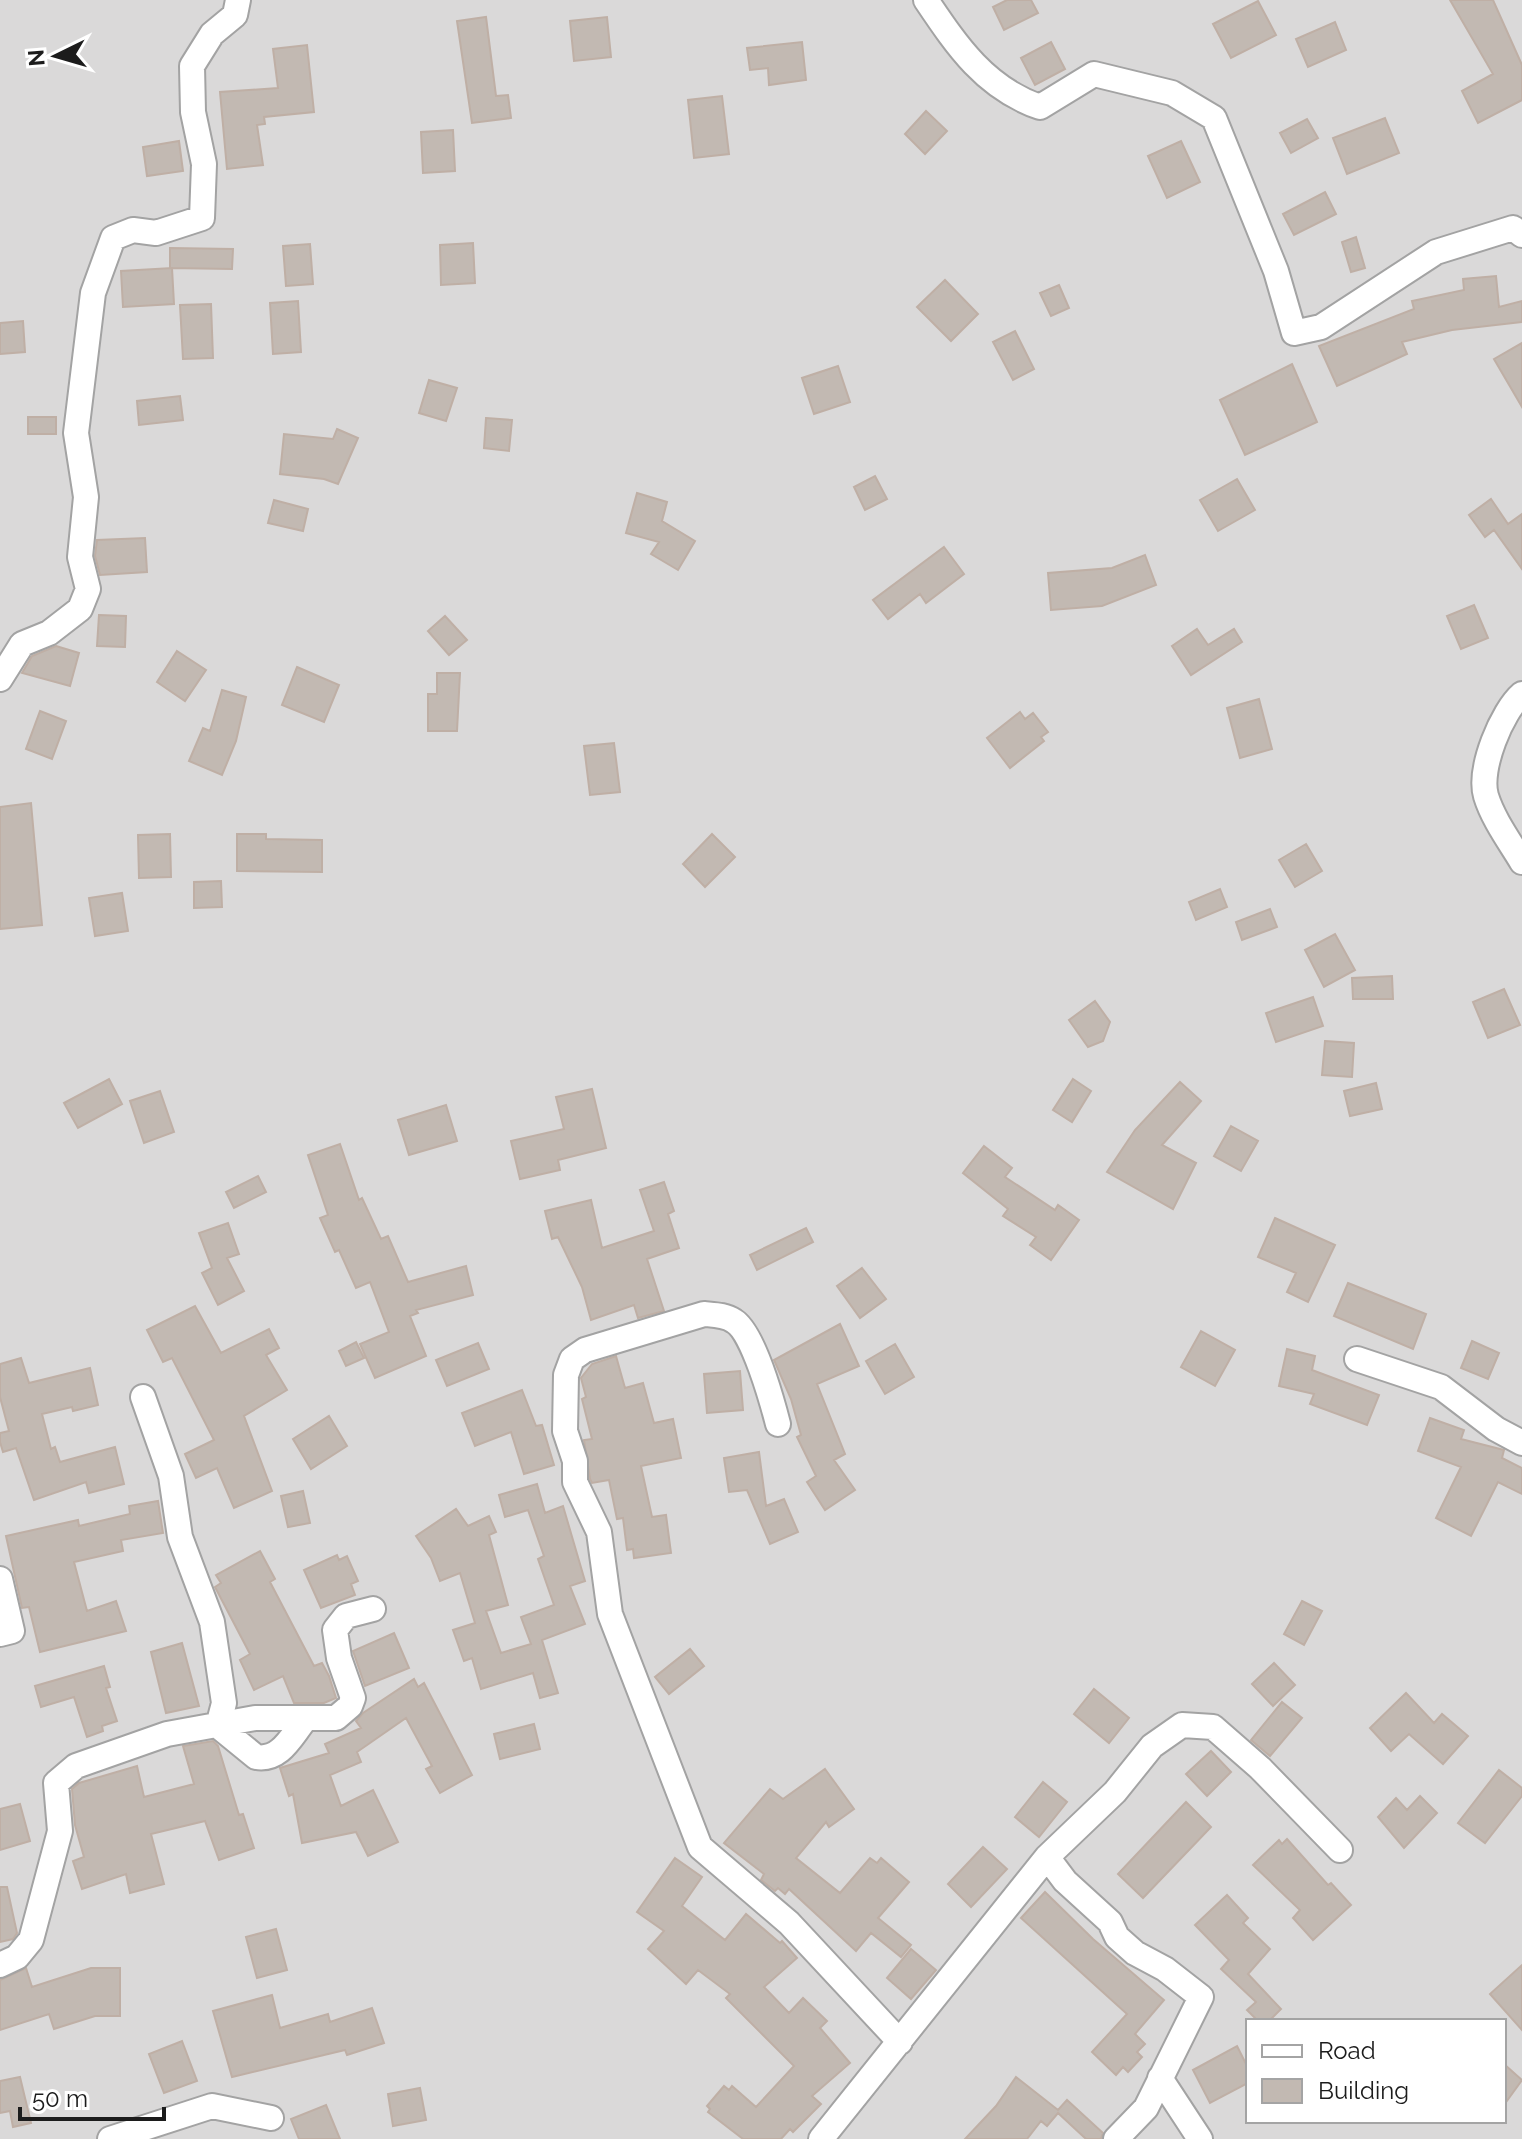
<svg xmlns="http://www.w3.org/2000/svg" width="1522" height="2139" font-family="Raleway,sans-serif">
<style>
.residential{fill:#dad9d9;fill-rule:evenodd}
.building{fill:#c2b9b2;stroke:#bfafa5;stroke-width:2}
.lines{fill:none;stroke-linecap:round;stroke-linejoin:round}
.minor-casing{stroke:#a3a3a3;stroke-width:28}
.minor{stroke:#fff;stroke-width:24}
</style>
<rect width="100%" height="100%" fill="#eee9e2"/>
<!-- residential -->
<path class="residential" d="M0,0H1522V2139H0ZM1248,2021H1504V2121H1248Z"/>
<!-- building -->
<path class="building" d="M1007,0H1031L1038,13L1004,30L993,7Z
M1450,0H1493L1522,65V100L1478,123L1462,91L1493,74Z
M1258,1L1276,35L1231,58L1213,24Z
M486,17L496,96L508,95L511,118L472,123L457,21Z
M607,17L611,57L574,61L570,21Z
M1335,22L1346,50L1308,67L1296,39Z
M802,42L806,80L769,85L768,68L750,70L747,48Z
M1051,42L1065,69L1035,85L1021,58Z
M307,45L314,112L264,117L265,124L257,125L263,165L227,169L220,92L278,88L273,49Z
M722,96L729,154L694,158L688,100Z
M926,111L947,131L925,154L905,134Z
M1385,118L1399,153L1347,174L1333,138Z
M1307,119L1318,138L1291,153L1280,133Z
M453,130L455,171L423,173L421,132Z
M179,141L183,171L147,176L143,147Z
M1181,141L1200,182L1167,198L1148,156Z
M1325,192L1336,214L1294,235L1283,214Z
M1356,237L1365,268L1351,272L1342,242Z
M473,243L475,283L441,285L440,245Z
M310,244L313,284L286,286L283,246Z
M170,248L233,249L232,269L170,268Z
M172,268L174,304L123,307L121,271Z
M1496,276L1499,307L1522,301V322L1452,330L1402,342L1407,354L1337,386L1319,346L1414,309L1412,301L1464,290L1463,279Z
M945,280L978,314L951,341L917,307Z
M1059,285L1069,308L1051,316L1040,293Z
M298,301L301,352L273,354L270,303Z
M211,304L213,358L183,359L180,305Z
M23,321L25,352L0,354V323Z
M1015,331L1034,369L1013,380L993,342Z
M1522,343V407L1494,359Z
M1292,364L1317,422L1245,455L1220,400Z
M838,366L850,402L814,414L802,378Z
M429,380L457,388L446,421L419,413Z
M180,396L183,420L139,425L137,401Z
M28,417H56V434H28Z
M486,418L512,420L509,451L484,448Z
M337,429L358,438L338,484L324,479L280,474L284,434L333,439Z
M875,476L887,499L865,510L854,487Z
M1237,479L1255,510L1218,531L1200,500Z
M637,493L667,502L662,521L695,541L678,570L651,554L659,542L626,533Z
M1491,499L1508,524L1522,514V569L1494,530L1485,537L1469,515Z
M274,500L308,509L303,531L268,523Z
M145,538L147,572L100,575L95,556L97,540Z
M944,547L964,574L926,603L920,594L888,619L873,600Z
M1145,555L1156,585L1102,606L1051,610L1048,573L1112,568Z
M1474,605L1488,638L1461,649L1447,616Z
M99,615L126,616L125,647L97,646Z
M445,616L467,640L449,655L428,631Z
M1197,629L1208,645L1234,629L1242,642L1191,675L1172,646Z
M56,646L79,653L70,686L22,673L32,656Z
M177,651L206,670L185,701L157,682Z
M297,667L339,685L324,722L282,705Z
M437,673H460L457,731H428V694H437Z
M222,690L246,697L236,741L222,775L189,761L203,728L210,731Z
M1259,699L1272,749L1240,758L1227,708Z
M40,711L66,721L52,759L26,749Z
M1020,712L1025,719L1033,713L1048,732L1041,737L1044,741L1010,768L987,738Z
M614,743L620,792L590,795L584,746Z
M31,803L42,925L0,929V807Z
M170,834L171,877L139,878L138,835Z
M237,834H266V839L322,840V872L237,871Z
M712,834L735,857L705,887L683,864Z
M1306,844L1322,871L1295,887L1279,860Z
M221,881L222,907L194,908V882Z
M1220,889L1227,907L1196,920L1189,902Z
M122,893L128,931L95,936L89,898Z
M1270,909L1277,927L1242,940L1236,922Z
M1335,934L1355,970L1324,987L1305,950Z
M1392,976L1393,999H1353L1352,978Z
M1504,989L1520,1025L1488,1038L1473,1002Z
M1313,997L1323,1026L1276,1042L1266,1013Z
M1095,1001L1110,1022L1103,1041L1088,1047L1069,1020Z
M1325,1041L1354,1043L1352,1077L1322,1075Z
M109,1079L122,1104L78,1128L64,1103Z
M1073,1079L1091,1091L1072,1122L1053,1110Z
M1180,1082L1201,1101L1162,1145L1196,1163L1173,1209L1107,1172L1135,1130Z
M1376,1083L1382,1109L1350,1116L1344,1091Z
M592,1089L606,1148L558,1160L560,1170L520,1179L511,1141L564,1129L556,1097Z
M160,1091L174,1132L144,1143L130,1101Z
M446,1105L457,1141L409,1155L398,1120Z
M1231,1126L1258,1141L1241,1171L1214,1156Z
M340,1144L359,1200L362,1198L381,1239L388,1236L408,1282L466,1266L473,1295L416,1310L418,1313L410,1316L426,1356L375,1378L360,1344L389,1332L370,1282L356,1288L339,1250L335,1252L320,1218L328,1215L308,1155Z
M984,1146L1012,1168L1005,1177L1055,1210L1058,1205L1079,1220L1051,1260L1030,1245L1036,1237L1003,1216L1008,1209L963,1173Z
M258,1176L266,1192L234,1208L226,1192Z
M664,1182L674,1211L668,1214L679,1248L647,1259L664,1311L638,1318L634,1305L591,1320L582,1287L558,1237L552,1239L545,1211L591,1200L602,1248L654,1231L640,1190Z
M1275,1218L1335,1245L1308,1302L1287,1292L1296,1273L1258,1257Z
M228,1223L239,1254L227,1258L244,1291L218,1305L202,1273L212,1268L199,1233Z
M806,1228L813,1242L757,1270L750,1255Z
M862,1268L886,1299L860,1318L837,1286Z
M1348,1283L1426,1314L1413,1349L1334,1316Z
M195,1306L221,1353L269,1329L279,1348L266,1355L287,1390L244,1416L272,1491L234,1508L217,1468L196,1478L185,1454L214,1440L172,1358L163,1362L147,1330Z
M840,1324L859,1366L817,1384L845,1454L834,1460L855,1490L825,1510L807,1482L816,1476L797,1437L801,1435L791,1399L774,1360Z
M1201,1331L1235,1350L1215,1386L1181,1367Z
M1472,1341L1499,1353L1488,1379L1461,1368Z
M356,1342L364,1358L346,1366L339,1351Z
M478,1343L489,1369L447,1386L436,1360Z
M895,1344L914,1377L885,1394L866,1361Z
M1287,1349L1315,1356L1312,1370L1379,1395L1367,1425L1310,1404L1314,1394L1279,1386Z
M616,1356L625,1388L643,1383L654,1423L673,1419L681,1458L641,1466L652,1517L666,1515L671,1553L634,1558L633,1549L627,1550L623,1518L617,1519L609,1480L592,1483L590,1479L584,1440L592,1439L582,1399L586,1397L581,1378L592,1364Z
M21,1358L29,1383L90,1368L98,1405L73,1411L72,1407L42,1414L51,1449L55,1447L60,1462L115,1447L124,1484L89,1493L86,1482L34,1500L16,1448L3,1452L0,1442V1433L9,1431L0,1397V1364Z
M740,1371L743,1410L707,1413L704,1374Z
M522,1390L536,1426L542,1425L554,1465L524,1474L511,1432L475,1446L462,1413Z
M329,1416L347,1446L311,1469L293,1439Z
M1430,1418L1464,1430L1461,1439L1504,1450L1502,1458L1522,1468V1494L1498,1482L1471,1536L1436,1518L1461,1467L1418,1451Z
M759,1452L766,1506L784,1499L798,1532L770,1544L747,1490L729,1492L724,1458Z
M537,1484L545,1513L563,1506L585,1581L570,1586L585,1624L542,1640L558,1693L540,1698L533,1673L481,1689L472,1658L464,1661L453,1630L475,1623L460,1573L440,1581L431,1558L416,1536L456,1509L468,1526L489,1516L496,1532L489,1535L508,1605L486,1611L501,1653L531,1644L521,1617L554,1605L538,1559L544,1556L528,1510L505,1517L499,1495Z
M303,1491L310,1523L288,1527L281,1496Z
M158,1501L163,1533L121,1540L123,1551L74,1562L87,1611L116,1601L126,1631L40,1652L29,1607L22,1608L6,1536L78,1520L79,1526L130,1514L129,1506Z
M260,1551L275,1579L270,1582L314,1666L322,1663L329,1676L336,1698L324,1703H294L283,1676L254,1690L240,1660L250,1654L215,1587L221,1583L216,1575Z
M337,1555L339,1560L347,1556L358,1581L351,1584L355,1595L321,1608L304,1570Z
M1302,1601L1322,1611L1304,1645L1284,1634Z
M394,1633L409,1668L365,1686L353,1651Z
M182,1643L199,1706L166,1713L151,1652Z
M690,1649L704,1666L669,1694L655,1677Z
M1274,1663L1295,1685L1273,1706L1252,1684Z
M104,1666L110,1687L106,1688L117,1721L102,1726L103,1731L87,1737L74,1697L41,1707L35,1686Z
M414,1679L418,1687L424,1683L472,1775L440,1793L426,1769L432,1766L406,1718L357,1752L361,1762L330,1775L341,1806L373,1790L398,1842L368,1856L356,1832L302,1843L293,1794L289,1796L280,1768L329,1753L325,1744L361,1728L356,1721L363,1713Z
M1094,1689L1129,1718L1109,1743L1074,1714Z
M1406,1693L1434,1723L1442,1714L1468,1736L1443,1764L1409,1734L1391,1751L1370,1728Z
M1282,1702L1302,1718L1270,1756L1251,1740Z
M534,1724L540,1749L500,1759L494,1734Z
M213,1741L218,1746L239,1815L243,1814L254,1848L219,1860L205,1821L151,1834L164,1884L130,1893L126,1874L82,1889L73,1861L84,1857L75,1825L72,1789L79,1783L137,1766L144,1797L194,1784L183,1746Z
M1211,1751L1231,1772L1207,1796L1186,1774Z
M825,1769L854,1809L829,1827L826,1822L796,1858L840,1893L870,1858L877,1863L881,1858L909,1882L878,1918L911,1945L901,1957L871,1933L856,1951L789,1889L785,1894L778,1888L775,1891L761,1880L764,1874L724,1843L770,1789L783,1799Z
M1499,1770L1522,1788V1796L1485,1843L1458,1823Z
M1043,1782L1067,1802L1039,1837L1015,1817Z
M1420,1796L1437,1813L1404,1848L1378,1817L1396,1798L1407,1810Z
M1186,1802L1211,1827L1143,1898L1118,1874Z
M20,1804L30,1841L0,1850V1809Z
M1287,1839L1328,1885L1331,1883L1351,1905L1313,1940L1293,1918L1300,1910L1253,1865L1279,1840L1282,1844Z
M983,1847L1007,1869L971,1907L948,1884Z
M675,1858L702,1877L682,1906L725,1940L746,1914L780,1943L782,1941L797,1958L764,1987L789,2013L803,1998L827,2021L820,2028L850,2063L812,2096L821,2104L793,2132L790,2129L781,2139H743L708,2112L710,2109L707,2106L724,2086L729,2090L732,2086L756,2107L794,2066L726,1998L730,1994L698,1970L686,1984L648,1949L664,1931L637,1912Z
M0,1887H7L17,1933L13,1939L0,1942Z
M1045,1892L1093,1939L1164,2000L1135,2034L1145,2044L1137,2052L1142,2057L1128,2072L1123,2067L1116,2075L1092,2052L1127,2014L1021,1918Z
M1227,1895L1248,1918L1243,1923L1270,1949L1248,1974L1281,2009L1269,2021H1258L1247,2010L1256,2002L1221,1969L1229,1960L1195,1925Z
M276,1929L287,1970L257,1978L246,1937Z
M911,1949L936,1970L911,1999L887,1978Z
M1522,1965V2030L1490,1994Z
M26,1968L32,1987L91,1968H120V2016H95L54,2029L49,2014L0,2030V1980Z
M272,1995L280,2028L328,2014L330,2022L372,2008L384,2043L347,2055L345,2050L232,2077L213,2011Z
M182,2041L197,2081L164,2093L149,2054Z
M1237,2046L1248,2068V2083L1210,2103L1193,2070Z
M1504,2064L1522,2080L1504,2105Z
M20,2077L31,2123L13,2127L10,2111L0,2113V2081Z
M1016,2077L1058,2110L1067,2100L1103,2133L1101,2139H1086L1058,2113L1047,2126L1041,2121L1027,2139H965L996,2106Z
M420,2088L426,2120L393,2126L388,2094Z
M326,2105L340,2139H299L291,2119Z"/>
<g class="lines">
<defs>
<path id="minor" d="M926,0C957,46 985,88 1040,107L1094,74L1172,93L1214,118L1276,271L1294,333L1321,327L1436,252L1513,228L1522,235
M0,679L22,644L49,633L80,609L88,589L80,557L86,497L76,433L93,293L113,238L133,230L156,233L202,218L204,164L193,112L192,66L212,34L235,15L238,0
M1522,694C1502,711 1478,769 1486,796C1493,819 1510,842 1522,862
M1357,1359L1441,1387L1496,1429L1522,1443
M143,1397L171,1476L180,1537L212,1622L224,1703L218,1726
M778,1424C772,1401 753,1332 734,1321C725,1315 714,1315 704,1314L585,1350L572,1359L566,1375L565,1431L575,1461V1482L599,1532L610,1614L700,1847L789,1923L900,2042
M0,1579L12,1631L0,1634
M218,1726L256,1757C280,1761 291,1737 304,1721
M1047,1857L1065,1881L1110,1922L1117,1937L1135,1953L1165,1969L1201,1997L1146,2108L1116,2139
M0,1965L17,1957L31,1940L60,1831L56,1783L76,1766L167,1734L255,1718H336L350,1706L353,1698L339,1658L335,1630L346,1616L373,1609
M1160,2078L1200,2139
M110,2139L212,2106L271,2118
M821,2139L1047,1857L1115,1792L1152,1746L1182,1725L1213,1727L1260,1768L1340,1850"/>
</defs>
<!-- minor casing -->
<use href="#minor" class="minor-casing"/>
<!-- minor -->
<use href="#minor" class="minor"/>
</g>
<!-- legend -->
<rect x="1246" y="2019" width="260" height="104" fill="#ffffff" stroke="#a4a4a4" stroke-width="2"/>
<rect x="1262" y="2045" width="40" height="12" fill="#ffffff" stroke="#a4a4a4" stroke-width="2"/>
<text x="1318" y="2059" font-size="24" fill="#1c1c1c">Road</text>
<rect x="1262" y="2079" width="40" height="24" fill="#c2b9b2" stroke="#a4a4a4" stroke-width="2"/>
<text x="1318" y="2099" font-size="24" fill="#1c1c1c">Building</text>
<!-- north arrow -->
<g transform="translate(56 56) rotate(265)" stroke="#ffffff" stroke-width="6" paint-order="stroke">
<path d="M0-6L14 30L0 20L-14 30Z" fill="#1c1c1c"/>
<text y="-12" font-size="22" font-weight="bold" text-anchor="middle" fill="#1c1c1c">N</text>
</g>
<!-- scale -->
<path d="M20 2107v12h144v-12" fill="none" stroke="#1c1c1c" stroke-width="4"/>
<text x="32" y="2107" font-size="24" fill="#1c1c1c" stroke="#ffffff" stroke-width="6" paint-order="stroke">50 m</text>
</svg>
